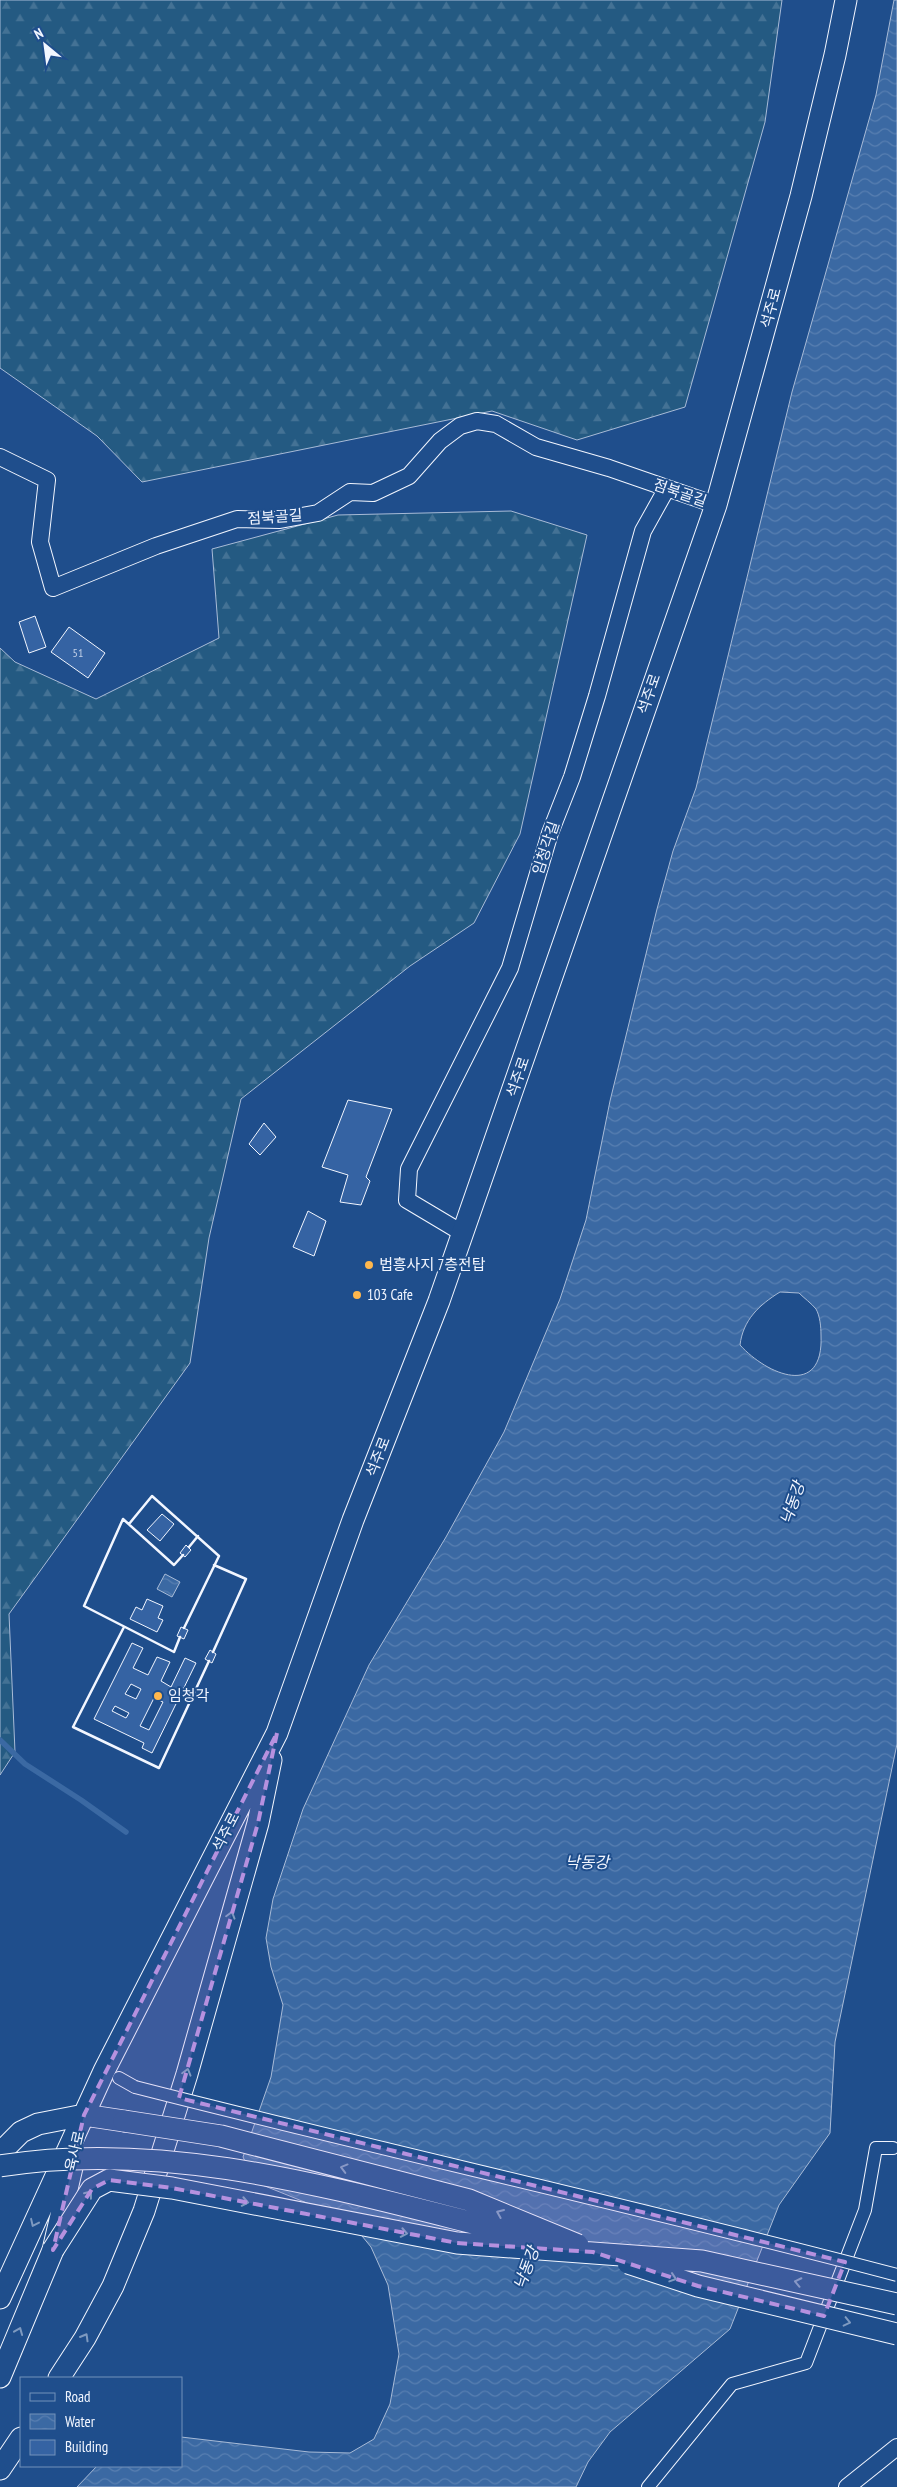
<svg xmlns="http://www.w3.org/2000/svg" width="897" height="2487" font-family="'PT Sans Narrow','Noto Sans KR',sans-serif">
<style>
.forest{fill:url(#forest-firs);stroke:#a8bbd7}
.water{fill:url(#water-waves);stroke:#a8bbd7;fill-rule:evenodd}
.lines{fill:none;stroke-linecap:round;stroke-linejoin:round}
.stream{stroke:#3b69a3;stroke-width:5.5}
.building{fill:#3563a3;stroke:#f2f6ff;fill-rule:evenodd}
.pedestrian-casing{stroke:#f2f6ff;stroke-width:14}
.minor-casing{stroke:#f2f6ff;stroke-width:18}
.tertiary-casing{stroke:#f2f6ff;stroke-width:23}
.pedestrian{stroke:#1f4e8c;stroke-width:12}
.minor{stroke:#1f4e8c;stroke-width:16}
.tertiary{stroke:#1f4e8c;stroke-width:21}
.pedestrian-bridge-casing{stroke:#f2f6ff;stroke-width:14;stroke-linecap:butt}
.tertiary-bridge-casing{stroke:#f2f6ff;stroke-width:23;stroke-linecap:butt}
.pedestrian-bridge{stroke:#1f4e8c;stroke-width:12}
.tertiary-bridge{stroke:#1f4e8c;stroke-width:21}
.wall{stroke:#f2f6ff;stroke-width:2.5}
.oneway{stroke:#7e9ac0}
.marked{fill:#b691df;fill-opacity:0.2;stroke:#b691df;stroke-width:4;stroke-dasharray:10 6;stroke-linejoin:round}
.poi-dot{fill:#ffb74d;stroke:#1f4e8c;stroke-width:2}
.labels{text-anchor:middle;stroke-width:4;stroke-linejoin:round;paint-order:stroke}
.number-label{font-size:12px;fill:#c3d1e8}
.street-label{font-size:15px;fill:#f2f6ff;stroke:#1f4e8c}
.poi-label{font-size:15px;fill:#f2f6ff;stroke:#1f4e8c;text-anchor:start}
.water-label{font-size:16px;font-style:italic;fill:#f2f6ff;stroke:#1f4e8c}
</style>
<defs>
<pattern id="forest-firs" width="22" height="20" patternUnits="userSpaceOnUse" patternTransform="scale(1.25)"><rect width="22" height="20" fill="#245a82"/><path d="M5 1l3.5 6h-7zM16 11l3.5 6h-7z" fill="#447295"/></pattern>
<pattern id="water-waves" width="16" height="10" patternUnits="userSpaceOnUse" patternTransform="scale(1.25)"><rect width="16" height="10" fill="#3b69a3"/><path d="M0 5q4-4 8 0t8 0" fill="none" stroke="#587fb1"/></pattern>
</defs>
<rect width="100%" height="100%" fill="#1f4e8c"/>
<!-- forest -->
<path class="forest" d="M0,0H782L765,122L685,407L577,440L492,411L142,482L97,436L0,368Z
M511,511L587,535L520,834L474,923L410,966L241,1099L209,1238L190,1363L9,1614L15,1752L0,1775V648L15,662L96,699L219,638L212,549L338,515Z"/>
<!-- water -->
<path class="water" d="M894,0H897V1744L835,2042L830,2133L779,2205L730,2329L610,2432L588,2462L576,2487H77L97,2466H181V2437L309,2452L350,2453L374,2439L390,2404L399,2354L388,2285L371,2247L349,2220L255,2182L243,2157L271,2077L283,2005L271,1967L266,1938L273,1899L303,1809L369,1665L446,1537L504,1432L560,1299L586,1220L610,1101L657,909L673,851L696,788L792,392L876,95ZM780,1292L799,1293C804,1298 811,1303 816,1309C820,1316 821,1327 821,1335C824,1399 767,1375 740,1345C743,1320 759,1305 780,1292Z
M165,1574L180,1582L172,1597L157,1589Z"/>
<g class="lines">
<!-- stream -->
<path class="stream" d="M0,1740L25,1764L81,1800L126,1832"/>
</g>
<!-- building -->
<path class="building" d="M35,616L46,647L29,653L19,622Z
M69,627L105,653L88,678L51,652Z
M348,1100L392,1109L366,1177L370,1181L361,1205L340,1202L348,1175L322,1167Z
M264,1123L276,1137L260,1155L249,1144Z
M308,1211L326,1221L314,1256L293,1247Z
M162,1514L174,1524L160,1541L147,1530Z
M186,1545L191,1550L185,1557L180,1553Z
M147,1599L163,1606L158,1618L163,1620L157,1632L130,1619L136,1607L142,1610Z
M181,1627L188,1630L184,1639L177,1636Z
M132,1643L143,1648L133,1668L148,1675L157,1657L170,1662L161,1681L171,1687L185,1658L196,1663L152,1753L142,1748L144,1743L94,1719ZM131,1684L141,1689L136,1699L125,1694ZM154,1698L163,1702L149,1730L140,1726ZM115,1706L129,1713L126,1718L112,1711Z
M210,1650L216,1654L212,1663L205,1659Z"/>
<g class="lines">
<defs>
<path id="pedestrian" d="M119,2078L135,2087
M648,2487L732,2384L806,2363L865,2210L876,2148H893"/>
<path id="minor" d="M0,457L47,480L40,542L53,588L156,546L237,519L280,520L318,513L350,492L373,493L409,476L440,441L460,426L477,421L496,424L536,447L609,468L716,505
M464,1234L407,1200L409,1169L510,968L550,833L572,777L597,696L643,531L667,488
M847,2487L897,2447"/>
<path id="tertiary" d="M0,2157L6,2147L21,2132L38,2124L84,2115L124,2121
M0,2298L104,2071L277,1733L353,1520L439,1301L716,505L801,196L835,55L846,0
M0,2377L53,2250L74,2159
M59,2378L85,2338L113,2286L144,2211L187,2074L258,1823L271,1760
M0,2469L21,2438"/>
</defs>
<!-- pedestrian casing -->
<use href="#pedestrian" class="pedestrian-casing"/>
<!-- minor casing -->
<use href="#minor" class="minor-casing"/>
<!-- tertiary casing -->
<use href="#tertiary" class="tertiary-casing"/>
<!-- pedestrian -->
<use href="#pedestrian" class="pedestrian"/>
<!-- minor -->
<use href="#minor" class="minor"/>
<!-- tertiary -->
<use href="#tertiary" class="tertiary"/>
<defs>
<path id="pedestrian-bridge" d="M135,2087C389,2152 644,2208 897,2275"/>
<path id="tertiary-bridge" d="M124,2121L221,2136L469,2200L578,2245
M0,2166C176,2137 359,2196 530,2237
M53,2250L92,2189L109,2180L172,2188L457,2243L702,2261L897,2304
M628,2263L698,2286L897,2334"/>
</defs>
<!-- pedestrian-bridge casing -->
<use href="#pedestrian-bridge" class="pedestrian-bridge-casing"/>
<!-- tertiary-bridge casing -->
<use href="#tertiary-bridge" class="tertiary-bridge-casing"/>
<!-- pedestrian-bridge -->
<use href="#pedestrian-bridge" class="pedestrian-bridge"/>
<!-- tertiary-bridge -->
<use href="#tertiary-bridge" class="tertiary-bridge"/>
<!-- wall -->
<path class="wall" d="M129,1524L152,1496L219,1556L184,1628
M189,1547L198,1536
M124,1627L73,1727L159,1768L209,1661
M180,1637L174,1652L84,1606L123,1519L174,1565L183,1555
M213,1652L246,1579L214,1565"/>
</g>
<!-- one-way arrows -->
<defs><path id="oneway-chevron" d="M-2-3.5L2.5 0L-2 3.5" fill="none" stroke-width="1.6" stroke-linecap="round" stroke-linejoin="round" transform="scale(1.25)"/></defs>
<g class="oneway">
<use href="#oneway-chevron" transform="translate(231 1915) rotate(-74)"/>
<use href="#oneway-chevron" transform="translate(187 2072) rotate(-74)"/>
<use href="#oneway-chevron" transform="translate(344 2168) rotate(-165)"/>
<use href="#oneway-chevron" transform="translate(89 2194) rotate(-52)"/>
<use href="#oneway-chevron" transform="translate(245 2202) rotate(11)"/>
<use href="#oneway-chevron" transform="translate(500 2213) rotate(-157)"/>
<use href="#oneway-chevron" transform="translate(34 2223) rotate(115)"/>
<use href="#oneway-chevron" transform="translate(404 2233) rotate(11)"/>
<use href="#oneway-chevron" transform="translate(673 2278) rotate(18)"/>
<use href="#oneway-chevron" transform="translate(798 2282) rotate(-168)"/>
<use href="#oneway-chevron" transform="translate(847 2322) rotate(13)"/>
<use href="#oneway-chevron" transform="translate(19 2331) rotate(-68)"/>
<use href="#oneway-chevron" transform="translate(85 2337) rotate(-60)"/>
</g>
<!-- marked area -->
<path class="marked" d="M277,1733L258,1823L179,2098L845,2262L824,2316L698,2286L593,2252L457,2243L172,2188L109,2180L92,2189L53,2250L84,2115Z"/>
<!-- markers -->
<g class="poi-dot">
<circle cx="369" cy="1265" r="5"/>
<circle cx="357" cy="1295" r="5"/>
<circle cx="158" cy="1696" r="5"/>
</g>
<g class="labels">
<!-- number labels -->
<g class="number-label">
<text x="78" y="657">51</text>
</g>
<!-- street labels -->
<g class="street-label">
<text transform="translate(771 308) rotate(-75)" y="5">석주로</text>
<text transform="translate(680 493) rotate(19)" y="5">점북골길</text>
<text transform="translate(275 517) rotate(-4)" y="5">점북골길</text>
<text transform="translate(649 694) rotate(-71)" y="5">석주로</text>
<text transform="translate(546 848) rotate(-72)" y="5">임청각길</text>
<text transform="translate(518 1077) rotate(-71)" y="5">석주로</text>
<text transform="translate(378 1457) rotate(-69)" y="5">석주로</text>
<text transform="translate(226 1832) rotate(-63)" y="5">석주로</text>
<text transform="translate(75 2151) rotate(-77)" y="5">육사로</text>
</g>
<!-- poi labels -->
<g class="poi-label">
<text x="379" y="1270">법흥사지 7층전탑</text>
<text x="367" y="1300">103 Cafe</text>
<text x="168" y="1701">임청각</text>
</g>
<!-- water labels -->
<g class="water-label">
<text transform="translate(792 1503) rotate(-71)" y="6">낙동강</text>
<text x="587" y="1868">낙동강</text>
<text transform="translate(526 2268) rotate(-70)" y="6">낙동강</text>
</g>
</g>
<!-- legend -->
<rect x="20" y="2377" width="162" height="90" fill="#1f4e8c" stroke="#7391ba"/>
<rect x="30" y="2393" width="25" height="8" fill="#1f4e8c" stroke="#7391ba"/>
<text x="65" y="2402" font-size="15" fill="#f2f6ff">Road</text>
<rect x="30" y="2414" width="25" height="15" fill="url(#water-waves)" stroke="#7391ba"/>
<text x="65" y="2427" font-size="15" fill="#f2f6ff">Water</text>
<rect x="30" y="2440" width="25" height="15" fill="#3563a3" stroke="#7391ba"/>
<text x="65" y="2452" font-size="15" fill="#f2f6ff">Building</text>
<!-- north arrow -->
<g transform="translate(45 45) rotate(331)" stroke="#1f4e8c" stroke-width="4" paint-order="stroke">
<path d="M0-4L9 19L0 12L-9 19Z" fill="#f2f6ff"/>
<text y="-8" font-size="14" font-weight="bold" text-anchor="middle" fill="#f2f6ff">N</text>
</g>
</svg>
